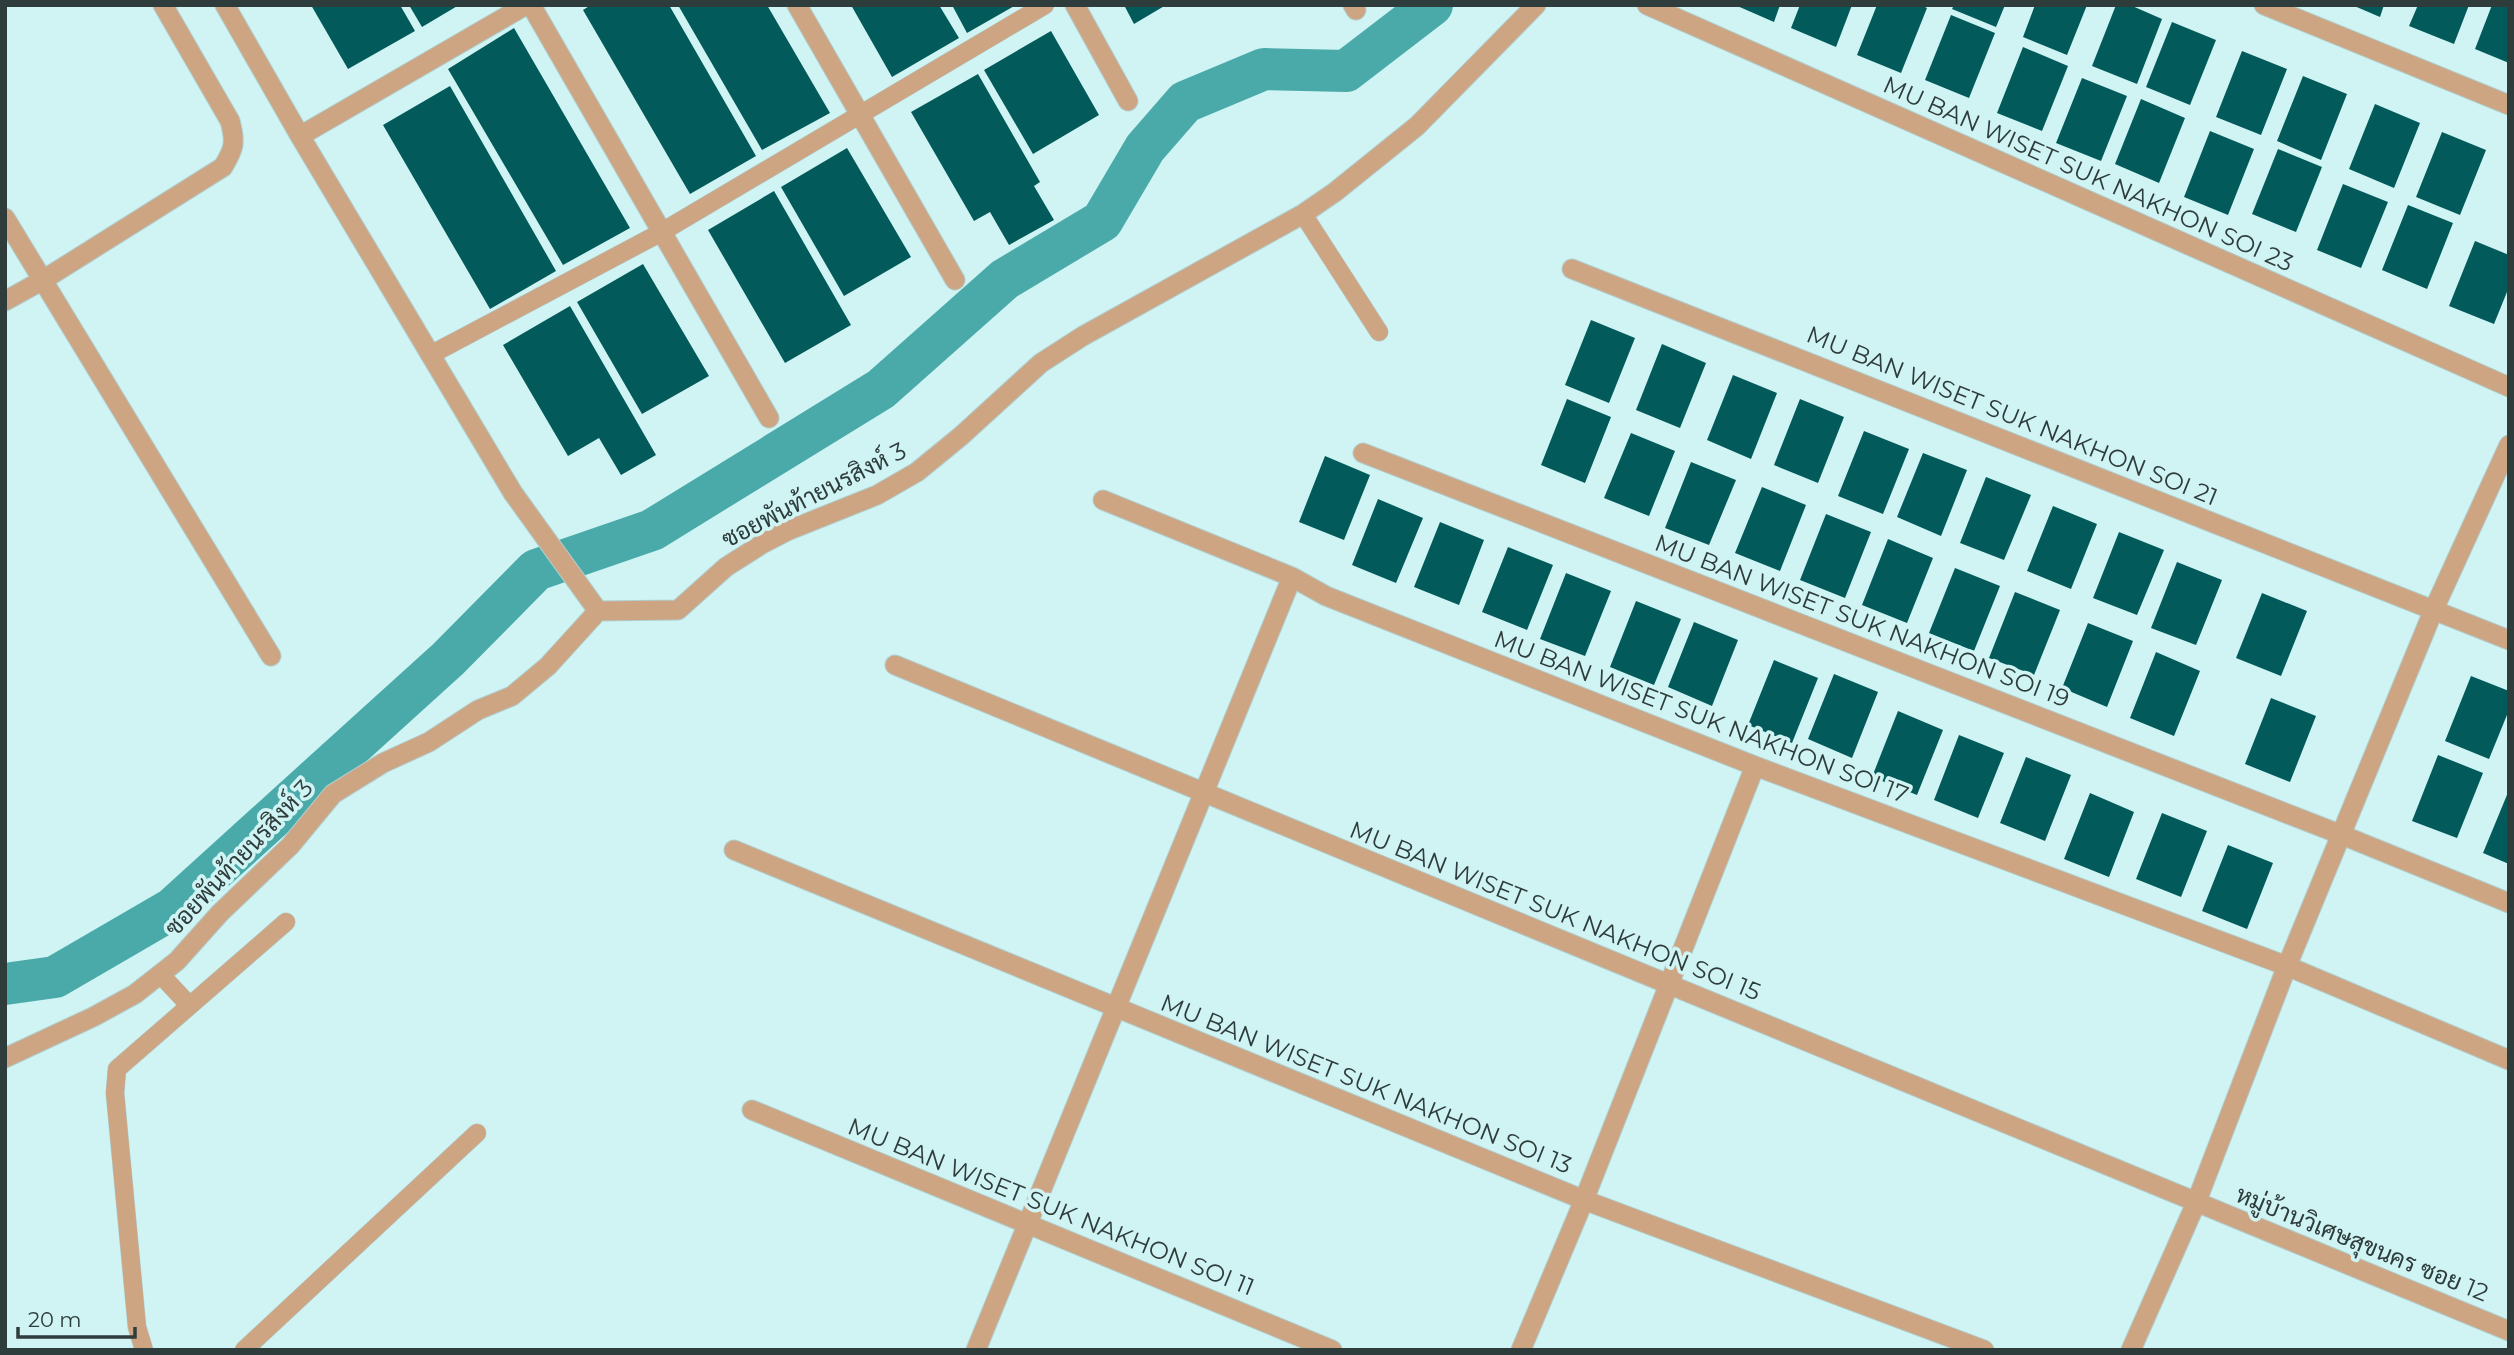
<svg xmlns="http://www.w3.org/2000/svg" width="2514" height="1355" font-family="Montserrat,Sarabun,sans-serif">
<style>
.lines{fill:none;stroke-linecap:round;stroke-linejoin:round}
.canal{stroke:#4aaaaa;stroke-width:42}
.building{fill:#035a5b}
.service-casing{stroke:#b0cece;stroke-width:19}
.minor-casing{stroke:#b0cece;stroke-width:21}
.tertiary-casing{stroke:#b0cece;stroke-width:21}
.service{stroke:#cea583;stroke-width:18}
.minor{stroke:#cea583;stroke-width:19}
.tertiary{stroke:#cea583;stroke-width:19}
.labels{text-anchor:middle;stroke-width:7;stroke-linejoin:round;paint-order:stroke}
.street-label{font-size:24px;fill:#2e3c3c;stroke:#d0f3f3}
</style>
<rect width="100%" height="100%" fill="#d0f3f3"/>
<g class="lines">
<!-- canal -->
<path class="canal" d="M5,984L55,977L172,909L448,659L536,570L652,530L881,389L1005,279L1102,221L1145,148L1185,102L1264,69L1346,71L1432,5"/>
</g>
<!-- building -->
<path class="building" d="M311,5H400L415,31L348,69Z
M409,5H459L422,27Z
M591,5H669L756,156L690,194L583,10Z
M678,5H767L830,113L762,150Z
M851,5H939L959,38L892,77Z
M952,5H1016L967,33Z
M1124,5H1166L1134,24Z
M1735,5H1780L1774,22Z
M1800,5H1852L1836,47L1791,28Z
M1877,5H1921L1927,8L1901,73L1857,55Z
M1954,5H2005L1996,27L1952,9Z
M2035,5H2087L2067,55L2023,37Z
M2116,5H2130L2162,19L2137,84L2092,66Z
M2352,5H2384L2380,17Z
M2418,5H2469L2454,44L2409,26Z
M2492,5H2509V63L2475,49Z
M1951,15L1995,33L1969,98L1925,80Z
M2172,22L2216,40L2190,105L2146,87Z
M514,28L630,228L563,265L448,69Z
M1051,31L1099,115L1033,154L984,70Z
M2023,47L2068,66L2042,131L1997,113Z
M2242,51L2287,69L2261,135L2216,117Z
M978,74L1040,182L1034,186L1054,220L1009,245L990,212L974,221L911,112Z
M2303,76L2347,94L2321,160L2277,141Z
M2082,78L2127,96L2101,161L2056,143Z
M450,86L556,271L490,309L383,125Z
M2141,99L2185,118L2159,183L2115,164Z
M2375,104L2420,123L2394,188L2349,169Z
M2210,131L2254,149L2228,215L2184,197Z
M2442,132L2486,150L2460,215L2416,197Z
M847,148L911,257L844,296L781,187Z
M2278,149L2322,167L2296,232L2252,214Z
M2343,184L2388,202L2361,268L2317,250Z
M774,191L851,325L785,363L708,230Z
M2408,205L2453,223L2427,289L2382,270Z
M2475,241L2509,255V287L2494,324L2449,306Z
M643,264L709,376L642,414L577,302Z
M570,306L656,455L621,475L599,438L568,456L503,345Z
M1591,320L1635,338L1609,403L1565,385Z
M1662,344L1706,363L1680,428L1636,410Z
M1733,375L1777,393L1751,459L1707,440Z
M1567,399L1611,417L1585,483L1541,465Z
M1800,399L1844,417L1818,483L1774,465Z
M1864,431L1909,449L1883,514L1838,496Z
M1631,433L1675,451L1649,516L1604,498Z
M1923,453L1967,470L1941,536L1897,517Z
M1325,456L1370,475L1344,540L1299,522Z
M1691,462L1736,480L1709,545L1665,528Z
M1986,477L2031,495L2004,560L1960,543Z
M1762,487L1806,505L1780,571L1735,553Z
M1378,499L1423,518L1396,583L1352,565Z
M2053,506L2097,524L2071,589L2027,571Z
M1826,514L1871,532L1845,598L1800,580Z
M1440,522L1484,540L1459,605L1414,587Z
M2119,532L2164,550L2137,615L2093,598Z
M1888,539L1933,558L1907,623L1862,605Z
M1508,547L1553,565L1527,630L1482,612Z
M2177,562L2222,580L2196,645L2151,628Z
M1955,568L2000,586L1974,651L1929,633Z
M1566,573L1611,591L1585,656L1540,639Z
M2015,592L2060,610L2034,675L1989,658Z
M2262,593L2307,611L2281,676L2236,658Z
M1636,601L1681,619L1654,685L1610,667Z
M1694,622L1738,640L1712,706L1668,687Z
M2088,623L2133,641L2107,707L2062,688Z
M2156,652L2200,671L2174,736L2130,718Z
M1774,660L1818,678L1792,743L1748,725Z
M1834,674L1878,692L1852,758L1808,739Z
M2471,676L2509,691V710L2489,759L2445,741Z
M2271,698L2316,716L2290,782L2245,764Z
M1898,711L1943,730L1917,795L1872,777Z
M1959,735L2004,753L1978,818L1934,800Z
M2438,755L2483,773L2457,838L2412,821Z
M2026,757L2071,775L2045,841L2000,823Z
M2509,790V864L2483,853Z
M2090,793L2134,812L2109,877L2064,859Z
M2162,813L2207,831L2181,897L2136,879Z
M2228,845L2273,863L2247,929L2202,911Z"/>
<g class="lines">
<defs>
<path id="service" d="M1303,214L1379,332
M430,355L660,233L1045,5
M160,974L189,1005
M144,1350L137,1327L115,1093L117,1069L286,922
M244,1350L477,1133"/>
<path id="minor" d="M225,5L300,136L513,493L598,611
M531,5L769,418
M797,5L955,280
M1075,5L1128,101
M1353,5L1356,10
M1647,5L2509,387
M2264,5L2509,105
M300,136L526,5
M5,218L271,656
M1572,269L2509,640
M5,301L43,280L223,167C234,149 236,143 230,121L163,5
M1363,453L2342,835L2509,903
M1103,500L1292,577L1326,596L1755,766L2287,966L2509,1060
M895,665L2509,1331
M734,850L1584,1200L1984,1350
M752,1110L1332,1350
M976,1350L1292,577
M1521,1350L1584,1200L1755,766
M2131,1350L2196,1203L2287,966L2434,609L2509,445"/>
<path id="tertiary" d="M5,1058L93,1017L135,994L177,961L220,913L290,846L333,794L383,763L429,742L478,710L512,696L548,666L598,611L678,610L726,567L762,544L787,531L877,495L917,472L961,436L1041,363L1083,336L1303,214L1335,192L1417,126L1536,5"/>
</defs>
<!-- service casing -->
<use href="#service" class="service-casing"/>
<!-- minor casing -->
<use href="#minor" class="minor-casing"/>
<!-- tertiary casing -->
<use href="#tertiary" class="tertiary-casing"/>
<!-- service -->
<use href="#service" class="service"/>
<!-- minor -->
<use href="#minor" class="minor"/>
<!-- tertiary -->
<use href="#tertiary" class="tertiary"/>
</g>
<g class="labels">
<!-- street labels -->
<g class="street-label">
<text transform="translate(2088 174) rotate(24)" y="8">MU BAN WISET SUK NAKHON SOI 23</text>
<text transform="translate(2012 416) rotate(22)" y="8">MU BAN WISET SUK NAKHON SOI 21</text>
<text transform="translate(814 495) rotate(-27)" y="8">ซอยพันท้ายนรสิงห์ 3</text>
<text transform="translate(1862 621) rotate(21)" y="8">MU BAN WISET SUK NAKHON SOI 19</text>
<text transform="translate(1701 717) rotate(21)" y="8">MU BAN WISET SUK NAKHON SOI 17</text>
<text transform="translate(239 858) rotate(-47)" y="8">ซอยพันท้ายนรสิงห์ 3</text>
<text transform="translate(1555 911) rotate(22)" y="8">MU BAN WISET SUK NAKHON SOI 15</text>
<text transform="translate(1366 1084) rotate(22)" y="8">MU BAN WISET SUK NAKHON SOI 13</text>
<text transform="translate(1051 1207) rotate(22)" y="8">MU BAN WISET SUK NAKHON SOI 11</text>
<text transform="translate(2362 1244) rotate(22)" y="8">หมู่บ้านวิเศษสุขนคร ซอย 12</text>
</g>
</g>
<!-- border -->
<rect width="2514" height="1355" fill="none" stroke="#2e3c3c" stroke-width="14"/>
<!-- scale -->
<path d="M18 1327v10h117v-10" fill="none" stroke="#2e3c3c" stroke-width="3.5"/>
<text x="28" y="1327" font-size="21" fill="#2e3c3c" stroke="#d0f3f3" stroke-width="5" paint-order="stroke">20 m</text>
</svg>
